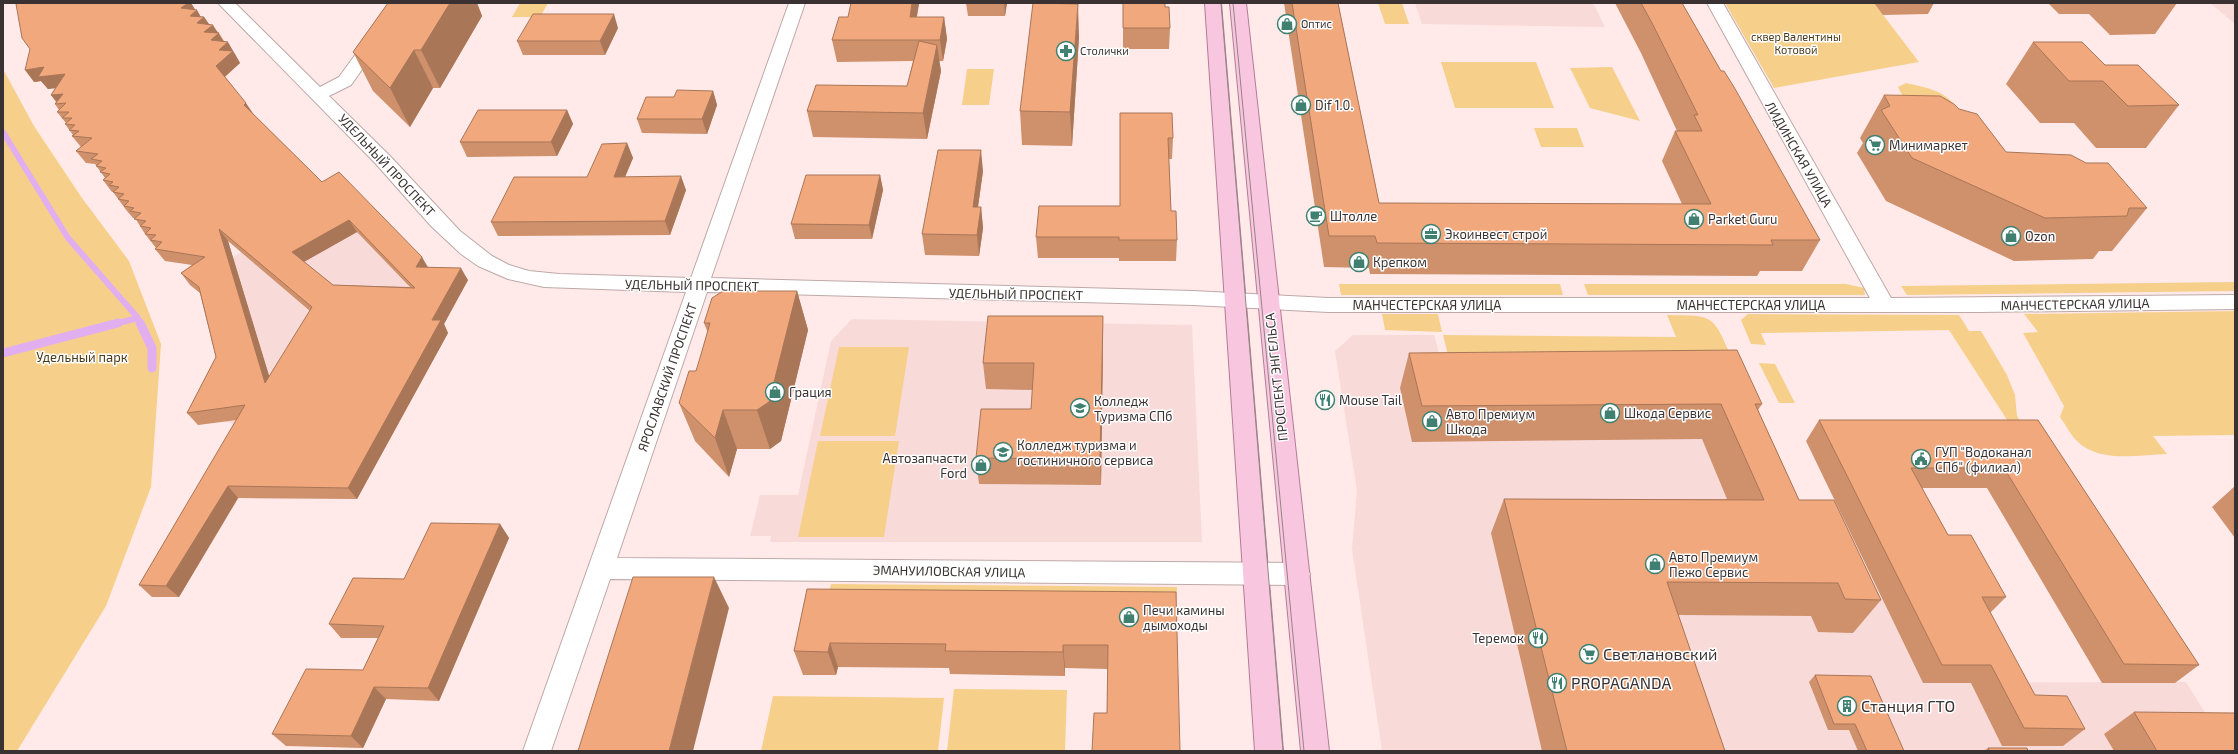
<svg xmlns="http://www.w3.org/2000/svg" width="2238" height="754" font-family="'Exo 2',sans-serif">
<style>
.built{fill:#f8dad9}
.green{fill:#f6d08a}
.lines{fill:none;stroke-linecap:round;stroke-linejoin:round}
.stream-far1{stroke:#e1aff0;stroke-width:6}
.stream{stroke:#e1aff0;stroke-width:9}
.minor-casing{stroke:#bda9a8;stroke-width:2}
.major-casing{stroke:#b37b95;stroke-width:2}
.minor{fill:#fff;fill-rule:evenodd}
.major{fill:#f8c7df;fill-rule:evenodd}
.tram{stroke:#938584;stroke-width:1}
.wall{fill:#cf906c;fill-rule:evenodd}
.shaded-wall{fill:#a97658}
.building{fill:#f1a87d;stroke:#a97658;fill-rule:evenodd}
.labels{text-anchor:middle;stroke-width:3;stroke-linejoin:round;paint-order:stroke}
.far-poi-label{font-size:11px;fill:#3a3232;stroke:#fff;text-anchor:start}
.far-park-label{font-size:11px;fill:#483817;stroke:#fff}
.poi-label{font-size:13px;fill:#3a3232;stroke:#fff;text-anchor:start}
.street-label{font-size:13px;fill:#3a3232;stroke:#fff}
.park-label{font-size:13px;fill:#483817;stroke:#fff}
.near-poi-label{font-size:16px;fill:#3a3232;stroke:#fff;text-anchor:start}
</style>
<rect width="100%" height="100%" fill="#ffeae9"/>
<!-- built -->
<path class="built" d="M1415,3H1593L1605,27L1422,24Z
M2210,3H2235V24Z
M346,184L409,267H431L424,279L468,280L360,298L179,597L248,429L224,421L198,425L220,381L228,378L205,297L190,285Z
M852,319L1192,325L1202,542H770L771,536H750L760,495H798L831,341Z
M1353,335H1434L1443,368H1707L1823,565L1866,566L1923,683L2186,682L2229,751H1382L1352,549L1357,491L1335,351Z"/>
<!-- green -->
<path class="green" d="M520,3H548L540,17H512Z
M1378,3H1402L1409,24H1385Z
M1725,3H1874L1919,62L1774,88Z
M1441,62H1536L1554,108H1455Z
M1612,67L1640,121L1590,108L1570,68Z
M3,69L34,126L82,198L129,261L161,344L151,487L106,606L17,751H3Z
M967,69H994L989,105H962Z
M1906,83C1923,87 1946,90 1955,107L1945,110L1902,95L1898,87Z
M1534,128H1577L1584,147H1541Z
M2235,282V291L1907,295L1901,286Z
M1339,284H1560L1563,295H1341Z
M1584,284H1846L1864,288L1865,295H1588Z
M2235,311V435L2153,436L2167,454C2139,455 2100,463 2078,442C2071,436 2066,425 2060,417L2064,406L2023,333L2038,332L2024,314Z
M1382,314H1438L1442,332L1385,330Z
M1748,314L1959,315L1969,331H1981L2007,375L2015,395L2017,416L2032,440H2020L1949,330L1761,333L1766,345L1751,344L1741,320Z
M1667,315C1713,316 1712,313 1731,356L1448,355L1443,335L1676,337Z
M839,347H909L895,436H820Z
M1759,363L1775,364L1795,403H1779Z
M818,441H899L884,537H798Z
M831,584L1177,587V597L829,594Z
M954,689L1067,690L1065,751H947Z
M773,696L944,698L938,751H761Z"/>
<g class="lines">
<!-- stream-far1 -->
<path class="stream-far1" d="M3,132L68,238L138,318L141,324
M114,324L138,318"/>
<!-- stream -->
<path class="stream" d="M140,323L152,348V368
M3,353L118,323"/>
<defs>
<path id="minor" d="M218,3H235L320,87L339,77L393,3H409L351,85L329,96L390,156L460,231L492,256L509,265L529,271L559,274L691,278L789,3H805L711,278L1193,291L1328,298H1870L1707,3H1723L1891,298L2235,295V309L1979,312H1328L1193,305L707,292L617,558L1297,563L1306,566L1310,574L1306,582L1297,585L610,579L551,751H523L686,292L544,287L508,279L478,266L461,254L431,226L376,164Z"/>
<path id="major" d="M1205,3H1221L1283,751H1255Z
M1230,3H1246L1329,751H1301Z"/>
</defs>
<!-- minor casing -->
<use href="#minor" class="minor-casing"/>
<!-- major casing -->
<use href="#major" class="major-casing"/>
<!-- minor -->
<use href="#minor" class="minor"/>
<!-- major -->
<use href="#major" class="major"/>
<!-- tram -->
<path class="tram" d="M1221,3L1283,751
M1233,3L1304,751"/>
</g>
<!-- wall -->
<path class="wall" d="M20,3H191L195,10L201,17H204L209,24L219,33L224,41L235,54L240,63L225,77L254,115L322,182L428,268L468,280L444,324L448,333L357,499L238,498L179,597H152L139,585L237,420L198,425L187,413L216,357L200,293L190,285L181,273L192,265L165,261L155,249L156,248L145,234L135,218H133L127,211L113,192H112L103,180L105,178L95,164L86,163L76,151L81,147L72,136L73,135L65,124L66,123L57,112L59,110L55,104L56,102L51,95L55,88L48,89L41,81L34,82L30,49ZM357,232L410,287L333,285L304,262ZM228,241L310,311L269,377Z
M388,3H477L482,16L440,88H433L410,127L373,91L353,52Z
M919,3L917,17H944L947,39L943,61H939L941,71L927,139L813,137L807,111L907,86L913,61L837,62L832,40L848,17Z
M966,3H1007L1005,16H968Z
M1123,3L1170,28L1169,49H1123Z
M1284,3H1338L1379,203L1682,204L1662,161L1675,131H1677L1641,53L1615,3H1682L1721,71L1820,240L1802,271H1760L1757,276L1370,274L1369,268L1324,267Z
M1874,3H1934L1928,14L1883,15Z
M2048,3H2177L2155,34L2110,35L2089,14H2059Z
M618,28L605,55H523L517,41Z
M1079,37L1072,146L1022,145L1020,111Z
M2033,42L2105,65L2179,105L2146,148H2096L2074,123H2040L2006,84Z
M713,91L717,105L707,134L642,133L637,119L674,97Z
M1884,95L1959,109L2006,152L2147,208L2112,251H2099L2093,259L2014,261L1886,201L1857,153L1863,143L1860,138Z
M567,110L573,124L557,156L467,157L460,142Z
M1120,113L1173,138L1172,159H1169L1171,211L1177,240L1176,261H1119V258H1038L1036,237L1120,206Z
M627,143L633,158L625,177L686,190L670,235L498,236L491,222L587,177Z
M983,171L978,207H981L983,228L979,256L925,255L922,234Z
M880,175L883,190L872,239H795L791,224Z
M797,291L808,330L781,441L770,449H737L729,477L695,441L679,403L696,371L708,333L704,323Z
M1103,343L1101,485L979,484L976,458L1031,409L1033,390L986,389L983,363Z
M1409,353L1762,404L1758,410L1799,500L1881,600L1853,633L1818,632L1811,616L1678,615L1725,751H1542L1491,533L1504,499H1727L1702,439L1412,442L1400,388Z
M1819,420H2038L2199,665L2175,683H2102L1987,488H1922L1948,535L2006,597L1990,613L2035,695L2085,729L2063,746H2002L1971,683H1923L1806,441Z
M2235,486V538L2212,507Z
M500,524L509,538L439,701L386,699L363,748L286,746L272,734L363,670L378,638H341L329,624L404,579Z
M807,589L1176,592L1107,713L1108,669L1065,668V676L950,674L949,668L838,667L836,675H803L794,651Z
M1815,675L1904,751H1858L1849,730H1828L1809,682Z
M2134,712L2235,751H2114L2104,734Z
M1988,748L2028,751H1984Z"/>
<!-- shaded-wall -->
<path class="shaded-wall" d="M176,3H191L196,11L197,10L202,19L204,17L211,27L213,25L225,44L228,42L240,63L223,78Z
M449,3H477L482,16L440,88L421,50Z
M912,3H919L913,39L910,17Z
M1004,3H1007L1005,16Z
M1078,4L1079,37L1072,146L1070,112Z
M614,14L618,28L605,55L600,41Z
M944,17L947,39L943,61L940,40Z
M937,45L941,71L927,139L923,113Z
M414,50L433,88L410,127L390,88Z
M44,67L65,74L74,86L48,89L41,81L34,82L25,70Z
M713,91L717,105L707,134L702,119Z
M63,94L66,103H58L51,95Z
M246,103L254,115L244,105Z
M567,110L573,124L557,156L551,142Z
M627,143L633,158L619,191L614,177Z
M981,150L983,171L975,228L973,207Z
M880,175L883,190L872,239L869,225Z
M681,176L686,190L670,235L665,221Z
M981,207L983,228L979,256L977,235Z
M349,220L357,232L300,264L292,252Z
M219,229L228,241L275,395L265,383Z
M422,257L429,269L416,267Z
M461,268L468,280L444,324L448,333L357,499L348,488L432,320Z
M797,291L808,330L781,441L770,449L757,410Z
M1103,316V343L1101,485L1100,459Z
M723,410L737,449L729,477L715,438Z
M228,486L238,498L179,597L166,586Z
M500,524L509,538L439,701L428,688Z
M714,577L729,608L693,751H669Z
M830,643L838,667L836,675L828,652Z
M1063,645L1065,668V676L1063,652Z
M374,687L386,699L363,748L351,736Z"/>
<!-- building -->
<path class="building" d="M20,3H188L181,8L197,10L190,16L204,17L197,23L213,25L204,32L219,33L211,40L228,42L219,50L233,51L216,66L246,103L244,105L322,182L339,172L422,257L416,267L461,268L432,320H441L348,488L228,486L166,586L139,585L245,405L187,413L216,357L199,287L181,273L205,257L155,249L162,242L150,240L156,235L145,234L151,228L140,226L146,221L134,219L141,213L130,211L134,208L124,206L129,201L118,199L124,194L113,192L119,187L109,185L113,182L103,180L110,174L100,172L106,168L96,166L102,161L91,159L98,154L76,151L92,138L72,136L79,131L69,130L75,125L65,124L72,118H62L69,112H57L66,103L55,104L63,94L51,95L65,74L38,77L44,67L25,70L30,49L22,38L16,4ZM349,220L408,281L415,288L333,285L292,252ZM219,229L312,307L265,383Z
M388,3H450L421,50H414L390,88L353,52Z
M851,3H912L910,17H944L940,40H832L839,17H848Z
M1033,3L1078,4L1070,112L1020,111Z
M1123,3H1165V7H1169L1170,28H1123Z
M1292,3H1338L1379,203L1711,204L1675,131H1702L1694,115H1698L1652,23L1641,3H1682L1721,71H1724L1734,87L1820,240H1771L1773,245L1377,243L1375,236H1329Z
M533,14H614L600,41H517Z
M919,41L937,45L923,113L807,111L816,85L907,86Z
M2033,42H2082L2105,65H2138L2179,105L2128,106L2103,81H2069Z
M677,90L713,91L702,119H637L646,97H674Z
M1884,95L1940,96L1954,104L1959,109L1977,114L2006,152L2071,155L2086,163H2108L2147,208H2129L2127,216L2045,218L1912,158L1881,110L1890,106Z
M478,110H567L551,142H460Z
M1120,113H1172L1173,138H1168L1171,211H1176L1177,240H1119V237H1036L1039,206H1120Z
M627,143L614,177L681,176L665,221L491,222L514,177H587L602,144Z
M938,150H981L973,207H981L977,235L922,234Z
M806,175H880L869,225L791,224Z
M723,291H797L769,402L757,410H723L715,438L679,403L689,371H696L702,351L710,323H704L712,298Z
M988,316H1103L1100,459L976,458L981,409H1031L1034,363H983Z
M1737,350L1762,404H1755L1799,500H1834L1881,600L1845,599L1838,583L1667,582L1725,751H1567L1504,499L1764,500L1721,404L1422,406L1409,353Z
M1819,420H2038L2199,665L2124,664L2004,468H1911L1948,535H1971L2006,597H1982L2035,695L2067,696L2085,729L2024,728L1991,665H1942Z
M431,523L500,524L428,688L374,687L351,736L272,734L306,669L363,670L384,626L329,624L353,578L404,579Z
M633,577H714L669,751H578Z
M807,589L1176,592L1180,751H1092L1094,713H1107L1108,645H1063V652L945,651L946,644L830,643L828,652L794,651Z
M1815,675L1871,676L1904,751H1867L1855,724H1834Z
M2134,712L2235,713V751H2157Z
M1988,748H2027L2028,751H1990Z"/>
<!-- icons -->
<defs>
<symbol id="shop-ring" viewBox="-11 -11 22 22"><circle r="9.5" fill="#fff" stroke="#3f8070" stroke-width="1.5"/><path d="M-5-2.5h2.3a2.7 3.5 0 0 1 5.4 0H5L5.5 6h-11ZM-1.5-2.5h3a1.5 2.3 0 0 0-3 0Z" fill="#3f8070"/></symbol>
<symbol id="pharmacy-ring" viewBox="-11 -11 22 22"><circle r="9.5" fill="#fff" stroke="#3f8070" stroke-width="1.5"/><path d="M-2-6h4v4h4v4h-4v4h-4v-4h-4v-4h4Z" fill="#3f8070"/></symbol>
<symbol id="supermarket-ring" viewBox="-11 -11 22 22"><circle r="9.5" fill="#fff" stroke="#3f8070" stroke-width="1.5"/><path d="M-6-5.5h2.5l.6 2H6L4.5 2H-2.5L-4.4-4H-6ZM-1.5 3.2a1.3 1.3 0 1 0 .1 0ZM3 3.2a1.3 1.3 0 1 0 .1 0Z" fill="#3f8070"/></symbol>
<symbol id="cafe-ring" viewBox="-11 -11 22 22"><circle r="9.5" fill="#fff" stroke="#3f8070" stroke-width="1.5"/><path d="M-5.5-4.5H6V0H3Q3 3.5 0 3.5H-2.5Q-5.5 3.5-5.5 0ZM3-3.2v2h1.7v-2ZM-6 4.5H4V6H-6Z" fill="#3f8070"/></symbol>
<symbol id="office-ring" viewBox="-11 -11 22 22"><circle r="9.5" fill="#fff" stroke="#3f8070" stroke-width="1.5"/><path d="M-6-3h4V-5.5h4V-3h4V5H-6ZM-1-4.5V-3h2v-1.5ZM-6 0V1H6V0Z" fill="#3f8070"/></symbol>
<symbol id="restaurant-ring" viewBox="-11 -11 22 22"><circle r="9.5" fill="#fff" stroke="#3f8070" stroke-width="1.5"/><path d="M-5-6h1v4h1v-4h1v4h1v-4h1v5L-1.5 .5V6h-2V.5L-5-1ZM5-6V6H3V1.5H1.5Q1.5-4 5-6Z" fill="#3f8070"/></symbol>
<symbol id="university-ring" viewBox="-11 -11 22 22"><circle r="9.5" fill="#fff" stroke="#3f8070" stroke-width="1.5"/><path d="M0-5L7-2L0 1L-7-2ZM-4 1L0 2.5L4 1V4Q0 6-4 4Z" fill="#3f8070"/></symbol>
<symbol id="civic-ring" viewBox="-11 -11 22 22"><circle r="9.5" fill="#fff" stroke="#3f8070" stroke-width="1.5"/><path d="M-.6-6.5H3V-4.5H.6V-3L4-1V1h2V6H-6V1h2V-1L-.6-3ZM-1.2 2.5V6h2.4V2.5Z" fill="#3f8070"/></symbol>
<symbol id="building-ring" viewBox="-11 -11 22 22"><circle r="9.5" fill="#fff" stroke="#3f8070" stroke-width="1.5"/><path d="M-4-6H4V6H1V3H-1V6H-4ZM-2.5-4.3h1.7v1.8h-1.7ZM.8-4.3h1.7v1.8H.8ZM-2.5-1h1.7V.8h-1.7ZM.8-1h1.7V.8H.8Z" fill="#3f8070"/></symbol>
</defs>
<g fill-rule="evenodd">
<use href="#shop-ring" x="1276" y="13" width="22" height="22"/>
<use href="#pharmacy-ring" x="1055" y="40" width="22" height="22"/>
<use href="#shop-ring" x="1290" y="94" width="22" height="22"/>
<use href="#supermarket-ring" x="1864" y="134" width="22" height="22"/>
<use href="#cafe-ring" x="1305" y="205" width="22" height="22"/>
<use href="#shop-ring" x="1683" y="208" width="22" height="22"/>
<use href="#office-ring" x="1420" y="223" width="22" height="22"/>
<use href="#shop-ring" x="2000" y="225" width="22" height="22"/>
<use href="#shop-ring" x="1348" y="251" width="22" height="22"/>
<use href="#shop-ring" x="764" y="381" width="22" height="22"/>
<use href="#restaurant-ring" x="1314" y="389" width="22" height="22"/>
<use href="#university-ring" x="1069" y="397" width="22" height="22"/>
<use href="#shop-ring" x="1599" y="402" width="22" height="22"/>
<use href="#shop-ring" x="1421" y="410" width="22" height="22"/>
<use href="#university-ring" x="992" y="441" width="22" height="22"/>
<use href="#civic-ring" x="1910" y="448" width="22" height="22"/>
<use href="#shop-ring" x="970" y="454" width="22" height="22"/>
<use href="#shop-ring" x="1644" y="553" width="22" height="22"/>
<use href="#shop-ring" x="1118" y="606" width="22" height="22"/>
<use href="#restaurant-ring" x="1527" y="627" width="22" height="22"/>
<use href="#supermarket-ring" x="1578" y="643" width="22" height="22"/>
<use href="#restaurant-ring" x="1546" y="672" width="22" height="22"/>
<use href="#building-ring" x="1836" y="695" width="22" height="22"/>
</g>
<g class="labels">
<!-- far-poi labels -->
<g class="far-poi-label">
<text x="1301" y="28">Оптис</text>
<text x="1080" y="55">Столички</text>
</g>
<!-- far-park labels -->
<g class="far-park-label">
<text x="1796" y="41">сквер Валентины<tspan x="1796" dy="13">Котовой</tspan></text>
</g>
<!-- poi labels -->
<g class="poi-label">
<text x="1315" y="110">Dif 1.0.</text>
<text x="1889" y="150">Минимаркет</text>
<text x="1330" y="221">Штолле</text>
<text x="1708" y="224">Parket Guru</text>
<text x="1445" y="239">Экоинвест строй</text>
<text x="2025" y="241">Ozon</text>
<text x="1373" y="267">Крепком</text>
<text x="789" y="397">Грация</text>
<text x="1339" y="405">Mouse Tail</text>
<text x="1094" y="406">Колледж<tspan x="1094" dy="15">Туризма СПб</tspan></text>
<text x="1624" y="418">Шкода Сервис</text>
<text x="1446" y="419">Авто Премиум<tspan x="1446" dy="15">Шкода</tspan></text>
<text x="1017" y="450">Колледж туризма и<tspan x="1017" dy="15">гостиничного сервиса</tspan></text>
<text x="1935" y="457">ГУП "Водоканал<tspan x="1935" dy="15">СПб" (филиал)</tspan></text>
<text x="967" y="463" text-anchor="end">Автозапчасти<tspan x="967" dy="15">Ford</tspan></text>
<text x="1669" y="562">Авто Премиум<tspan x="1669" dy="15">Пежо Сервис</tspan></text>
<text x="1143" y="615">Печи камины<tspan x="1143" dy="15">дымоходы</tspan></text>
<text x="1524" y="643" text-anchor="end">Теремок</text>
</g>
<!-- street labels -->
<g class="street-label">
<text transform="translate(1799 154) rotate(60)" y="5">ЛИДИНСКАЯ УЛИЦА</text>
<text transform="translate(387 165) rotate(47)" y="5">УДЕЛЬНЫЙ ПРОСПЕКТ</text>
<text transform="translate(692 285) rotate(1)" y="5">УДЕЛЬНЫЙ ПРОСПЕКТ</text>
<text transform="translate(1016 294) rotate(1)" y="5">УДЕЛЬНЫЙ ПРОСПЕКТ</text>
<text transform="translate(2075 304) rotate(-1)" y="5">МАНЧЕСТЕРСКАЯ УЛИЦА</text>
<text x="1427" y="310">МАНЧЕСТЕРСКАЯ УЛИЦА</text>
<text x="1751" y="310">МАНЧЕСТЕРСКАЯ УЛИЦА</text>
<text transform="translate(667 377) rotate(-71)" y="5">ЯРОСЛАВСКИЙ ПРОСПЕКТ</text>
<text transform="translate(1276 377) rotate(-96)" y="5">ПРОСПЕКТ ЭНГЕЛЬСА</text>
<text transform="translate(949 571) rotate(1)" y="5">ЭМАНУИЛОВСКАЯ УЛИЦА</text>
</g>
<!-- park labels -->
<g class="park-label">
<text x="82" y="362">Удельный парк</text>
</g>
<!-- near-poi labels -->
<g class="near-poi-label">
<text x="1603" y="660">Светлановский</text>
<text x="1571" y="689">PROPAGANDA</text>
<text x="1861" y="712">Станция ГТО</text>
</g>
</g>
<!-- border -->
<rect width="2238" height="754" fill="none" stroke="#3a3232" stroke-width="8"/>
</svg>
